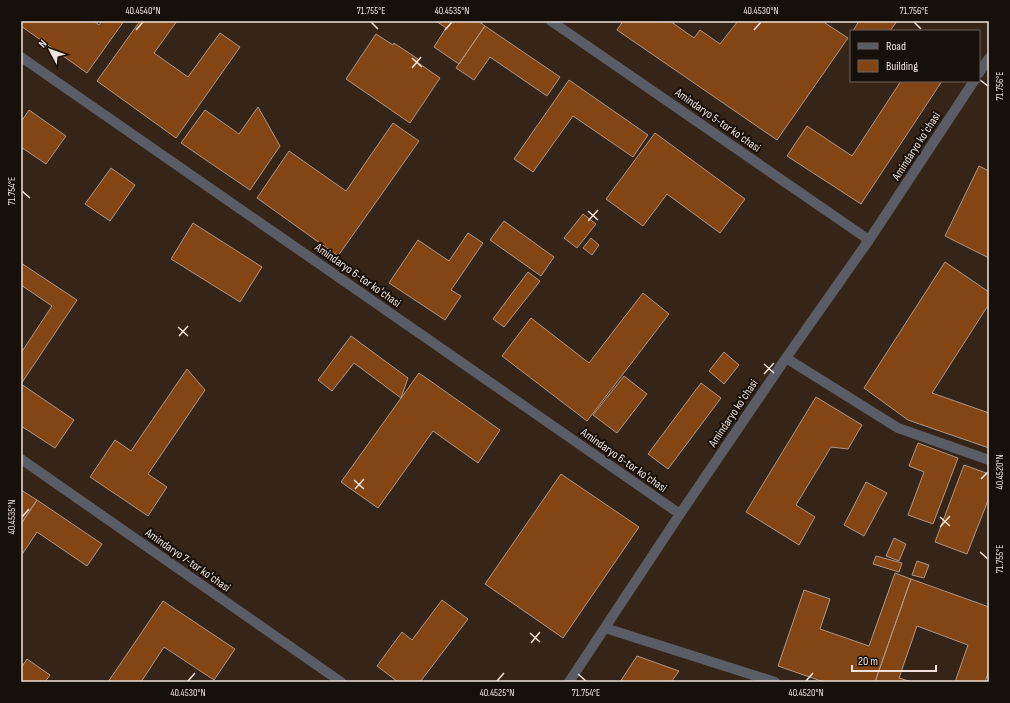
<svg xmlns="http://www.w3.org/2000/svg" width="1010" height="703" font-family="'Sofia Sans Condensed',sans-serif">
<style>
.building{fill:#834513;stroke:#ad9788}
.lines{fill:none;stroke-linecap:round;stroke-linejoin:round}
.minor{stroke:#5b5d66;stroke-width:10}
.ticks{fill:none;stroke:#eee2da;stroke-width:1.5}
.labels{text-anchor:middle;stroke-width:4;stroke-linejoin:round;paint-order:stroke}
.street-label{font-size:12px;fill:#eee2da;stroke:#170f0a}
.neatline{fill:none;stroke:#eee2da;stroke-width:1.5}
.ticks-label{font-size:10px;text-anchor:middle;fill:#eee2da}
</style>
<rect width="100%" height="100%" fill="#352418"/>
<!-- building -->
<path class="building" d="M21,21H94L99,25L102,21H124L87,73L21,26Z
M140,21H177L154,53L188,77L220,33L240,47L176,138L97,81Z
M436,21H478L485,26L459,64L434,47L446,28Z
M623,21H670L694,38L700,30L720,44L738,21H822L848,38L777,140L617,30Z
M859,21H897L890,31H853Z
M485,26L560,77L547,96L490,57L474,80L456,68Z
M376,34L393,45L394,43L418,59L417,62L440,78L410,123L346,79Z
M569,80L648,135L633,157L573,116L533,172L514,159Z
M901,81H942L861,204L787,156L807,126L852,156Z
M258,107L280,146L250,190L181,143L205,110L239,134Z
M29,110L66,136L46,164L21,147V122Z
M393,123L419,141L338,256L257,198L289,151L346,191Z
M655,133L745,199L720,233L667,194L643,226L606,199Z
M979,166L989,171V258L945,236Z
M111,168L135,185L110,221L85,204Z
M583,214L596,224L577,248L564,238Z
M504,221L554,257L541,276L490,240Z
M193,223L262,267L240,302L171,259Z
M468,233L483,243L451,290L461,296L445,320L389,283L418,240L449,261Z
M591,238L599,245L592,255L583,248Z
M945,262L989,292V304L932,393L989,413V448L908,420L864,388Z
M21,263L77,300L21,384V353L52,306L21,285Z
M528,272L540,281L504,327L493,319Z
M643,293L669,314L587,421L502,356L531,318L589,363Z
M351,336L408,378L401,398L354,363L332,391L318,380Z
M724,352L739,365L724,384L709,371Z
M187,369L205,390L148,474L167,487L148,516L90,477L115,440L131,451Z
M419,373L500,430L478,463L433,431L378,508L341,482Z
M624,376L647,394L617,433L593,415Z
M701,383L721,398L668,469L648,454Z
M21,384L74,420L55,448L21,426Z
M816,397L862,425L848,449L831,447L796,505L815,517L799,545L746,512Z
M918,443L958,458L933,524L908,515L924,472L909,466Z
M964,465L989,474V498L967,554L935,542Z
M561,474L639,527L563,638L485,584Z
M866,482L887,493L864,536L844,525Z
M21,490L37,500L21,524Z
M37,500L102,544L87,566L37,532L21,556V524Z
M894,538L906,544L899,561L886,556Z
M876,556L902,563L899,572L873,564Z
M917,561L929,565L924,578L912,575Z
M895,573L911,579L875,682H824L778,666L804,590L830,599L820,629L869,646Z
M911,579L989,607V671L985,682H955L968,645L917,626L899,678L912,682H875Z
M442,600L468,619L420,682H398L377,666L402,632L412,640Z
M163,601L235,649L214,680L164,647L141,682H108Z
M637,656L679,671L671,682H620Z
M27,659L50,675L45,682H21V668Z"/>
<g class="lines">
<!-- minor -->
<path class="minor" d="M551,21L869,240
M21,57L680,514
M979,73L989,58
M786,358L898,428L989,460
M21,459L341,682
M605,628L775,682
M569,682L680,514L786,358L869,240L974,81"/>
</g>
<!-- ticks -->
<path class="ticks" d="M371,22L378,29M914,22L921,29M136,30L143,22M445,30L452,22M754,30L761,22M412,58L422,67M412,68L421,57M980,80L988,86M22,191L30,198M588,211L598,220M588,221L598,210M178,327L188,336M179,336L188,326M764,364L774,373M764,374L774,363M981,479L988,472M354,480L364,489M355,489L364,479M22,517L29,509M940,517L950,526M940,527L950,516M980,552L988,559M530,633L540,642M531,643L540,632M578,674L586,681M188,681L195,673M497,681L504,673M806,681L813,673"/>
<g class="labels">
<!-- street labels -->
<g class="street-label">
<text transform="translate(718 120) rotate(35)" y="4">Amindaryo 5-tor koʻchasi</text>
<text transform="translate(916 146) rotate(-57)" y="4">Amindaryo koʻchasi</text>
<text transform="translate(358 275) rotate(35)" y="4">Amindaryo 6-tor koʻchasi</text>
<text transform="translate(733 413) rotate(-56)" y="4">Amindaryo koʻchasi</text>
<text transform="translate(624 460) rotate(35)" y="4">Amindaryo 6-tor koʻchasi</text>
<text transform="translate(188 560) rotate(35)" y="4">Amindaryo 7-tor koʻchasi</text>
</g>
</g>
<!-- border -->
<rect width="1010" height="703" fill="none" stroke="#170f0a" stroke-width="44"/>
<!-- legend -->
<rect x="850" y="30" width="130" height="52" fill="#170f0a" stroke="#6d635d"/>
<rect x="858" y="43" width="20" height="6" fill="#5b5d66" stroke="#6d635d"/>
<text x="886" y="50" font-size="12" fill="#eee2da">Road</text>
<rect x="858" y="60" width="20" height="12" fill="#834513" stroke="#6d635d"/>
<text x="886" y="70" font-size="12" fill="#eee2da">Building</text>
<!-- north arrow -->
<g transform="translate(50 50) rotate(311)" stroke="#170f0a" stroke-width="3" paint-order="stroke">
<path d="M0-3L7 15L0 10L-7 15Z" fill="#eee2da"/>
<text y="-6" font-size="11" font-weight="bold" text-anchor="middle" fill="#eee2da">N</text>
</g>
<!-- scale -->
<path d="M852 665v6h84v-6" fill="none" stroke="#eee2da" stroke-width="2"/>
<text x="858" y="665" font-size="12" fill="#eee2da" stroke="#170f0a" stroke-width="3" paint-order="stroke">20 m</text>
<rect x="22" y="22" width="966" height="659" class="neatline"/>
<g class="ticks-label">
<text x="143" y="14">40.4540°N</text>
<text x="371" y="14">71.755°E</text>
<text x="452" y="14">40.4535°N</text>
<text x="761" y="14">40.4530°N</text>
<text x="914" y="14">71.756°E</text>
<text transform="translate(999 86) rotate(-90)" y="4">71.756°E</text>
<text transform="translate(11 191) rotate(-90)" y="4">71.754°E</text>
<text transform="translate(999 472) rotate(-90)" y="4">40.4520°N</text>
<text transform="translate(11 517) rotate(-90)" y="4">40.4535°N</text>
<text transform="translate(999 559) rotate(-90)" y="4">71.755°E</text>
<text x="188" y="696">40.4530°N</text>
<text x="497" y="696">40.4525°N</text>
<text x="586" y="696">71.754°E</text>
<text x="806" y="696">40.4520°N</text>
</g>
</svg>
